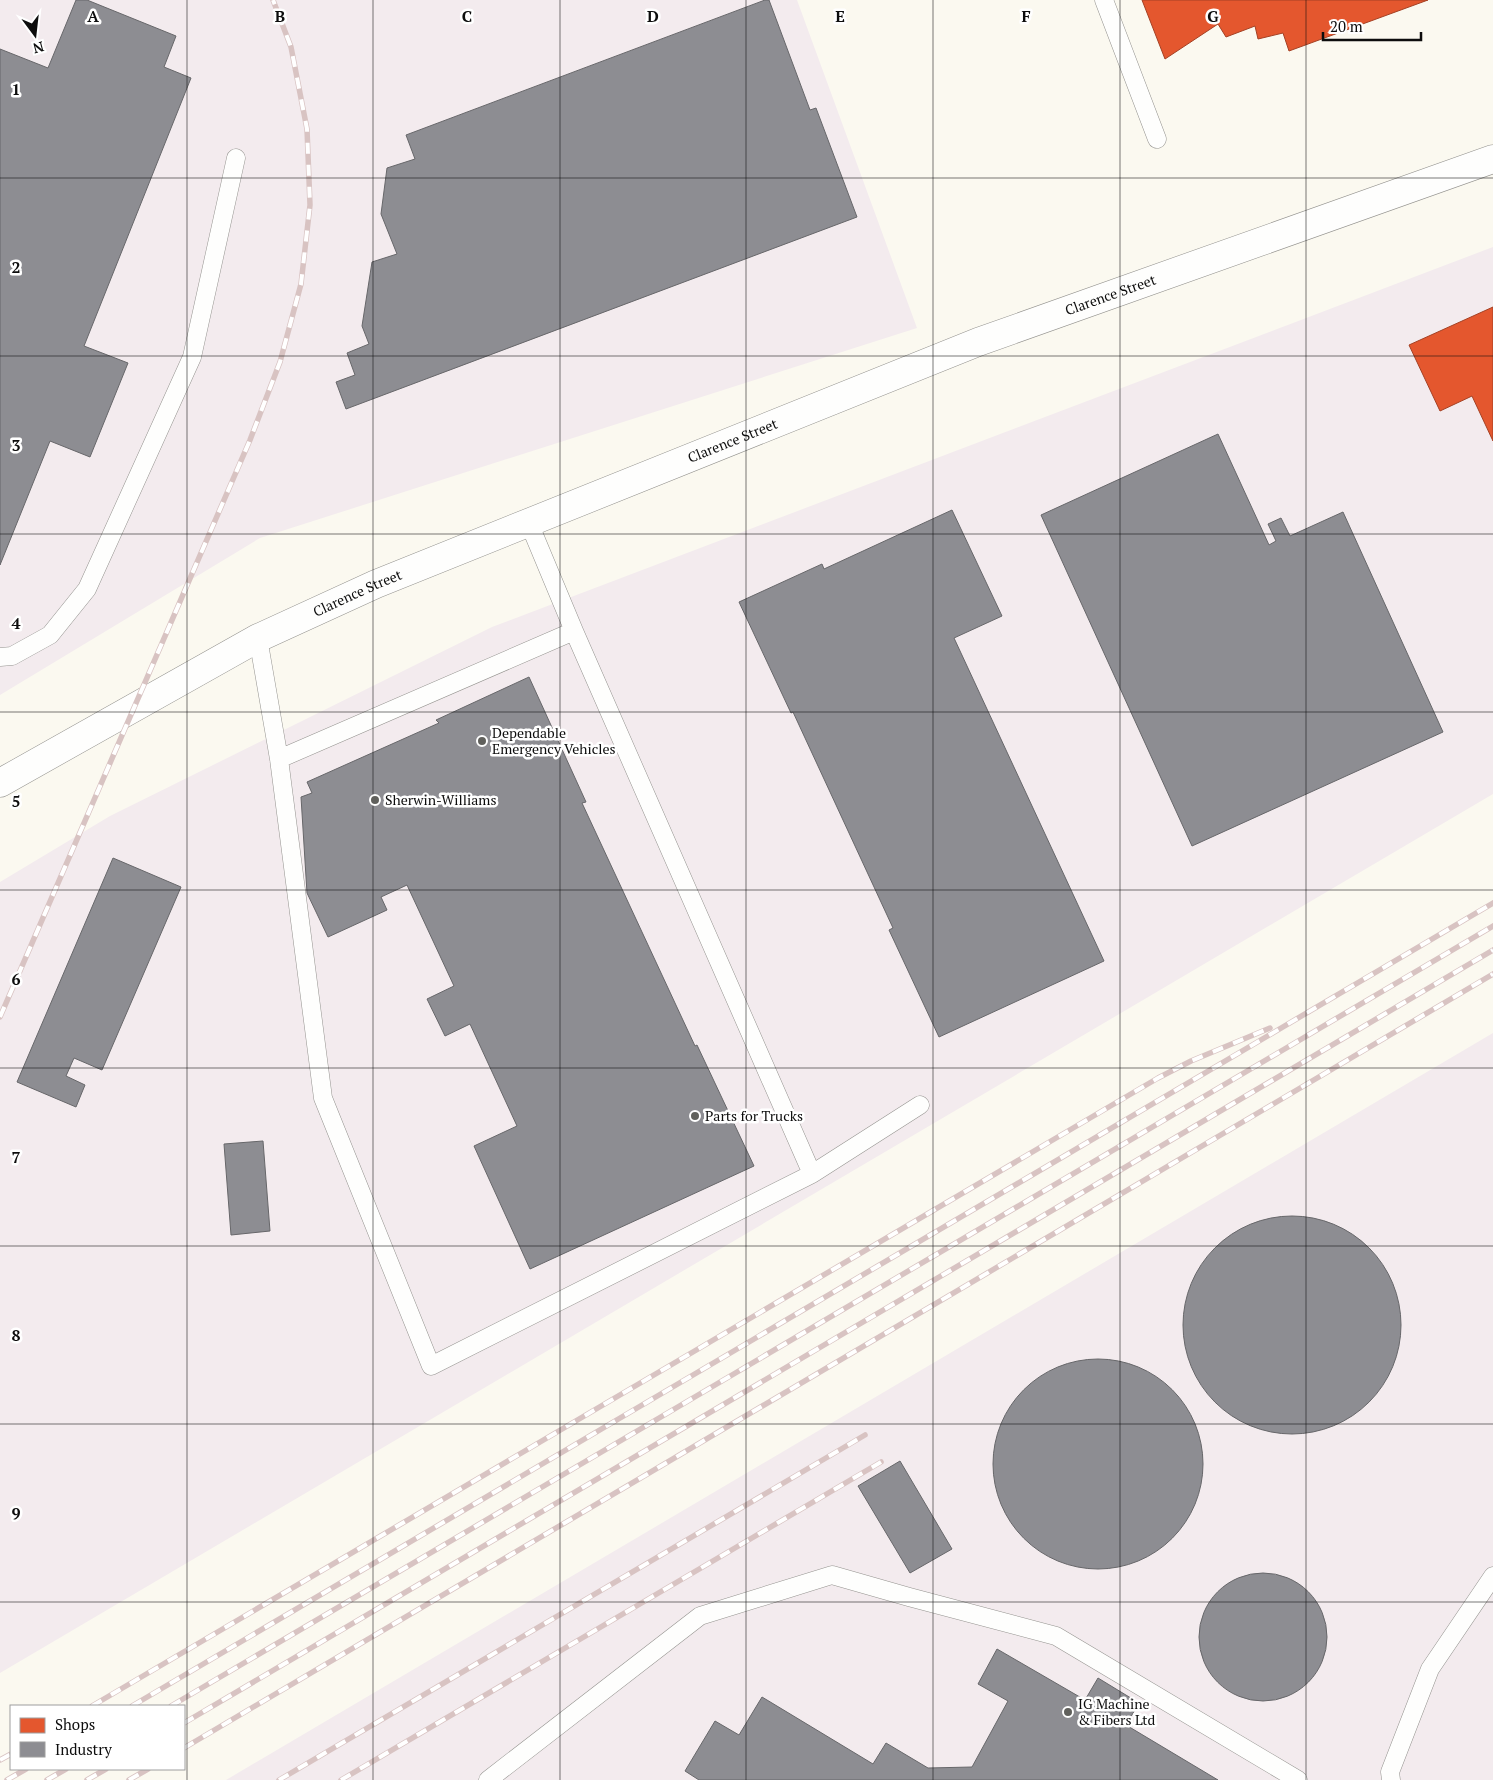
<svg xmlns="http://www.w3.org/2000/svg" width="1493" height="1780" font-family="'PT Serif',serif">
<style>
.industrial{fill:#f3ebee}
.shops{fill:#e4572e;stroke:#a44124}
.industry{fill:#8d8d92;stroke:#67676a}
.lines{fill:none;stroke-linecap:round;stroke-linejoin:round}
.service-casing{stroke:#94938f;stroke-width:19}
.tertiary-casing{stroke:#94938f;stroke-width:29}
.service{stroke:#fefefd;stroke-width:18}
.tertiary{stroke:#fefefd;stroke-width:28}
.rail-casing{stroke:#d8c3c2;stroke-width:5.5}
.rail{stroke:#fff;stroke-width:4;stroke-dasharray:11;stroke-linecap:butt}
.grid{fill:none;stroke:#0d0d0d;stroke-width:1;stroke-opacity:0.55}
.poi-dot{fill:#60605c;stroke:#fff;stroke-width:2}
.labels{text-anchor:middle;stroke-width:5;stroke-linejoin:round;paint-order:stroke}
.street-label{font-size:14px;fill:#0d0d0d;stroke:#fff}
.poi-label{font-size:14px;fill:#0d0d0d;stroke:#fff;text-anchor:start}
.grid-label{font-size:16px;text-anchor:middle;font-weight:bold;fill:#0d0d0d;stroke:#fff;stroke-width:5;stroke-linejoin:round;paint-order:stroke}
</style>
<rect width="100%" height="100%" fill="#fbf9f0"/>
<!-- industrial -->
<path class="industrial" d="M0,0H797L917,328L260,538L0,695Z
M1493,247V794L0,1673V882L110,816L492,627Z
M1493,1033V1780H226L1320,1135Z"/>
<!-- shops -->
<path class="shops" d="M1142,0H1428L1289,51L1283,33L1258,39L1255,26L1226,37L1218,24L1165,59Z
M1493,307V441L1472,396L1440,411L1409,345Z"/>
<!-- industry -->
<path class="industry" d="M76,0H87L176,36L164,67L191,78L84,346L128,363L90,457L50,441L0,565V49L48,68Z
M765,0H769L810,110L816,108L857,217L346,409L336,382L355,375L347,353L369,344L362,326L372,262L397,254L381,214L387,168L415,159L406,135Z
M1218,434L1269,545L1276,541L1268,524L1281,518L1290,536L1343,512L1443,732L1192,846L1041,515Z
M952,510L1002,616L954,638L1104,961L939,1037L889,930L893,928L793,712L791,713L739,602L822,564L824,569Z
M529,677L586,802L582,803L695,1046L697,1045L754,1166L530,1269L474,1146L517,1126L470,1024L445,1036L427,999L454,986L407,885L381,897L387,910L328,937L307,893L301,797L312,793L307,782L439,723L436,720Z
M113,858L181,887L102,1070L74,1058L66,1076L85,1085L76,1107L17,1082Z
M263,1141L270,1231L231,1235L224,1144Z
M1183 1325a109 109 0 1 1 218 0a109 109 0 1 1-218 0Z
M993 1464a105 105 0 1 1 210 0a105 105 0 1 1-210 0Z
M900,1461L952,1549L910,1573L858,1486Z
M1199 1637a64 64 0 1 1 128 0a64 64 0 1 1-128 0Z
M997,1649L1085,1700L1098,1678L1139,1703L1126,1725L1218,1780H699L685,1771L715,1721L739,1735L762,1697L873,1764L886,1743L928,1768L972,1767L1008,1701L978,1684Z"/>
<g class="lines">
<defs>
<path id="service" d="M1104,0L1157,139
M529,523L574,631L812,1174L920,1105
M258,638L279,759L323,1098L431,1366L812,1174
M0,657L12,656L50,635L87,589L192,357L236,158
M279,759L574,631
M488,1780L700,1616L832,1575L909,1597L1056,1636L1298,1780
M1391,1780L1390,1772L1430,1669L1493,1576"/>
<g id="tertiary">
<path id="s1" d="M0,783L258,638L376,584L978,342L1493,159"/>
</g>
</defs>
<!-- service casing -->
<use href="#service" class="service-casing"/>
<!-- tertiary casing -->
<use href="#tertiary" class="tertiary-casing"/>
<!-- service -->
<use href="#service" class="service"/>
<!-- tertiary -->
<use href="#tertiary" class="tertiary"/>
<defs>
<path id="rail" d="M0,1017L250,440L280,362L301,284L310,205L307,129L291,47L273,0
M92,1706L1158,1078L1191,1061L1270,1028
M132,1706L1493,903
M171,1706L1493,926
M184,1723L1493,950
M184,1748L1493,974
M0,1760L11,1754
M7,1780L26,1769
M47,1780L66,1769
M87,1780L106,1769
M129,1780L148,1769
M279,1780L865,1435
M341,1780L881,1462"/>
</defs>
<!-- rail casing -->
<use href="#rail" class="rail-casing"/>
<!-- rail -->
<use href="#rail" class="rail"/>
</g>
<!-- grid -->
<path class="grid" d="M187,0V1780M373,0V1780M560,0V1780M746,0V1780M933,0V1780M1120,0V1780M1306,0V1780M0,178H1493M0,356H1493M0,534H1493M0,712H1493M0,890H1493M0,1068H1493M0,1246H1493M0,1424H1493M0,1602H1493"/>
<!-- markers -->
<g class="poi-dot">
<circle cx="482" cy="741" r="5"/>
<circle cx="375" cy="800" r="5"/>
<circle cx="695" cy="1116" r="5"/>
<circle cx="1068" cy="1712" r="5"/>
</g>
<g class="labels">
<!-- street labels -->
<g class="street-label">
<text dy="5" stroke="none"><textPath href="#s1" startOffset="1215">Clarence Street</textPath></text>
<text dy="5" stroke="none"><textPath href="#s1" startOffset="810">Clarence Street</textPath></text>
<text dy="5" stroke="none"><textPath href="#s1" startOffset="405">Clarence Street</textPath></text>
</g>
<!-- poi labels -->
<g class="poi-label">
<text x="492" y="738">Dependable<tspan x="492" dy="16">Emergency Vehicles</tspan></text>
<text x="385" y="805">Sherwin-Williams</text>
<text x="705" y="1121">Parts for Trucks</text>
<text x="1078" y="1709">IG Machine<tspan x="1078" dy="16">&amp; Fibers Ltd</tspan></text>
</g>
</g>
<g class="grid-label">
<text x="93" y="22">A</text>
<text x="280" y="22">B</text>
<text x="467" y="22">C</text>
<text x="653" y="22">D</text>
<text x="840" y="22">E</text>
<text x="1026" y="22">F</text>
<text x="1213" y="22">G</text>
<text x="16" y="95">1</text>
<text x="16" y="273">2</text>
<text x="16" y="451">3</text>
<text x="16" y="629">4</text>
<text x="16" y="807">5</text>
<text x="16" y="985">6</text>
<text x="16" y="1163">7</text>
<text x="16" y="1341">8</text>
<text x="16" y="1519">9</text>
</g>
<!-- legend -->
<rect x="10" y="1705" width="175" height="65" fill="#ffffff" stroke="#9e9e9e"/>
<rect x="20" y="1718" width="25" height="15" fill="#e4572e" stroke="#9e9e9e"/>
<text x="55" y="1730" font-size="15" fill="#0d0d0d">Shops</text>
<rect x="20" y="1742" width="25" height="15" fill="#8d8d92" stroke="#9e9e9e"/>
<text x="55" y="1755" font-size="15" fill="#0d0d0d">Industry</text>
<!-- north arrow -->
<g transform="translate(35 35) rotate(165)" stroke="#ffffff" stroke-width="4" paint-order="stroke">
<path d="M0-4L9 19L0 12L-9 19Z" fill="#0d0d0d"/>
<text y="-8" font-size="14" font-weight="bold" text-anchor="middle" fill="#0d0d0d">N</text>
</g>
<!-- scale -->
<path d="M1323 32v8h98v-8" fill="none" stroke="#0d0d0d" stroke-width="2.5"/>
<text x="1330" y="32" font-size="15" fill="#0d0d0d" stroke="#ffffff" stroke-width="4" paint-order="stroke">20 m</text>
</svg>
